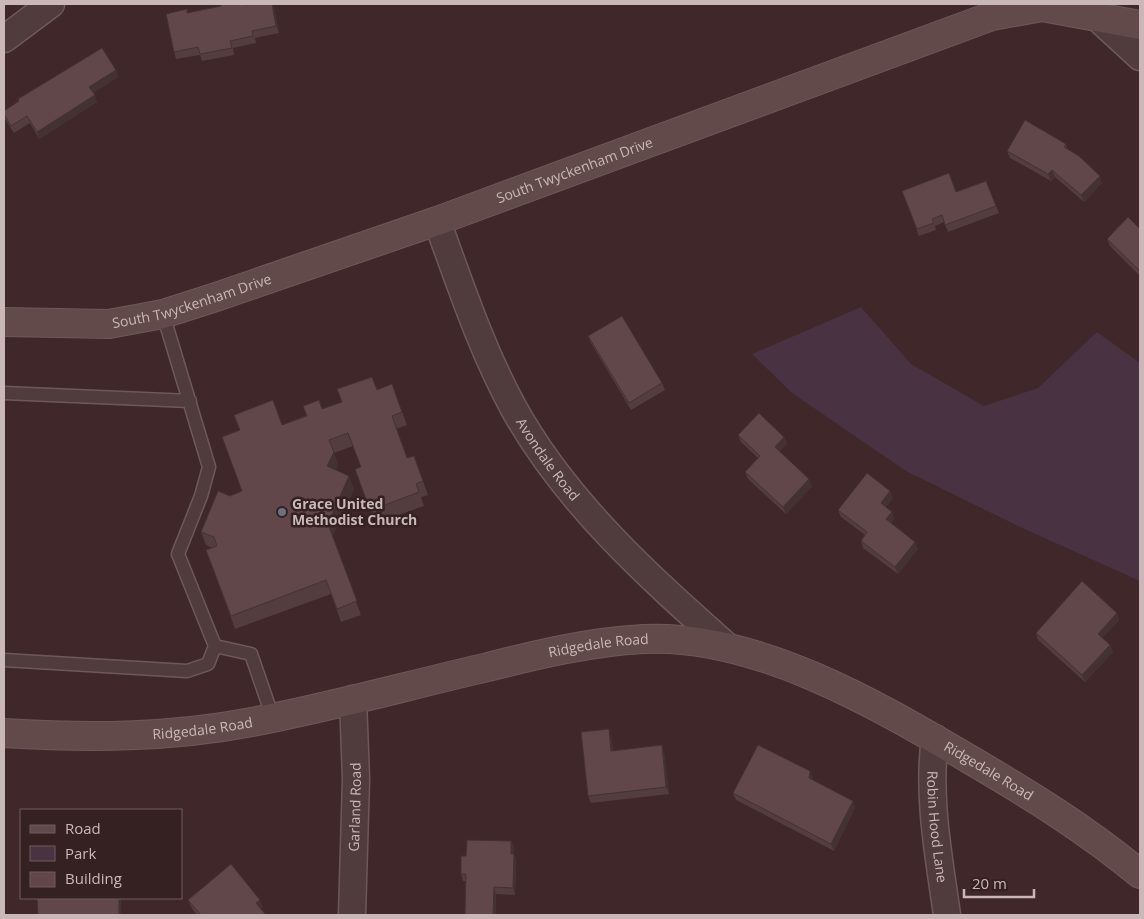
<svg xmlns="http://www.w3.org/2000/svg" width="1144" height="919" font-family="'Open Sans',sans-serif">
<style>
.green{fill:#493242}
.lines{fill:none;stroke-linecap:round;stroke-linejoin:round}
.lane-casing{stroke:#6d595b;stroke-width:15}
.street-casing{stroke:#6d595b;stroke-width:29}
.secondary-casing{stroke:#6d595b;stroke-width:30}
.lane{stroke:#503b3d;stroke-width:12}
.street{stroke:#503b3d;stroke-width:26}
.secondary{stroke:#624a4b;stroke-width:28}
.wall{fill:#533d3f}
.shaded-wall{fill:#443233}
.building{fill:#614749;stroke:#443233}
.worship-dot{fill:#6b7280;stroke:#352022;stroke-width:2}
.labels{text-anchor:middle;stroke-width:5;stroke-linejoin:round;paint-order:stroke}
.street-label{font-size:14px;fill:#cab8b9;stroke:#352022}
.poi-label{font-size:14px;font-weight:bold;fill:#cab8b9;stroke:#352022;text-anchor:start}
</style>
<rect width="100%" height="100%" fill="#40272a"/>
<!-- green -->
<path class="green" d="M861,307L911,364L984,406L1038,388L1097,332L1140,363V581L1020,527L906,471L792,393L752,354Z"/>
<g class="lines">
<defs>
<path id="lane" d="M163,314L209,467L201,496L178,554L215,646L251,654L273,718
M4,393L190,401
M4,660L187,671L208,664L215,646"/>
<g id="street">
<path d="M1090,11L1140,57"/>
<path d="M4,39L51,4"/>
<path id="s1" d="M437,221C460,284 481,348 513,407C565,502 648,576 729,648"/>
<path id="s2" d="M935,738C927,797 939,857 947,915"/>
<path id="s3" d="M352,915L356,779L353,699"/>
</g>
<g id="secondary">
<path id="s4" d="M4,322L109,324L163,314L216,297L437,221L992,16L1042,7L1140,25"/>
<path id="s5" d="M4,733C88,738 169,738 252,722C331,707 410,685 488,667C539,654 590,642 643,639C754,633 876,704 969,759C1029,794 1087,830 1140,874"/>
</g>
</defs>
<!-- lane casing -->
<use href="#lane" class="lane-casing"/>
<!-- street casing -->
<use href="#street" class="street-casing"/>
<!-- secondary casing -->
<use href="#secondary" class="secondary-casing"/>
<!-- lane -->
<use href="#lane" class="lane"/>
<!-- street -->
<use href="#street" class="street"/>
<!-- secondary -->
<use href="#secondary" class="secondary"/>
</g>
<!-- wall -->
<path class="wall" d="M221,4H247V5L274,7L279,33L255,38L256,43L233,48L234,55L202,61L200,55L176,59L174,52L221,6Z
M116,70L118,77L93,93L97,102L39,139L30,123L14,133L5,119L4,116V111L19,102L18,99Z
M1066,144L1067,149L1102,183L1084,202L1055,177L1051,181L1010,158L1007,151Z
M986,181L999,213L948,232L944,222L935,226L936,230L919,236L902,191L956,192Z
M1140,229V276L1110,246L1107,239Z
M588,336L662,383L665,390L631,410L591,343Z
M392,384L407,425L396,429L407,458L414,456L428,495L421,497L424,506L384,520L382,515L373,518L355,469L361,467L353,446L334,453L338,465L336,470L354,489L332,537L361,615L341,622L331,594L235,629L206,550L212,548L206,545L201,532L230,496L242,491L282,425L322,409Z
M738,435L784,437L787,444L779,451L812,486L786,514L748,479L745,472L758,458L741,442Z
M893,498L886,507L892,512L894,519L891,523L918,549L898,574L863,548L861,541L865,535L841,517L838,510Z
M1117,613L1119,620L1102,638L1110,645L1113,652L1085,682L1038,640L1036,633Z
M611,736L613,751L664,752L669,794L591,803L588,796Z
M810,771L812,780L855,808L834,851L736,800L733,793Z
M511,841L514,848V854L516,861L515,895L496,894V915H465L466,881H463L461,874L466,856Z
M188,900L263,907L260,909L266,915H197L191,907Z"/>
<!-- shaded-wall -->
<path class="shaded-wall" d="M272,4L274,7L279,33L276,26Z
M116,70L118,77L92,94L89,87Z
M95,95L97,102L39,139L37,132Z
M1052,170L1055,177L1051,181L1048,174Z
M1100,176L1102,183L1084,202L1081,195Z
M784,437L787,444L777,454L775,447Z
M334,452L338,465L332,479L327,466Z
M349,476L354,489L332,537L328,524Z
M809,479L812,486L786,514L783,507Z
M890,491L893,498L883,510L881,503Z
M892,512L894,519L888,526L886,519Z
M915,542L918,549L898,574L895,567Z
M1117,613L1119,620L1100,641L1098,634Z
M1110,645L1113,652L1085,682L1082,675Z
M609,729L611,736L614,758L611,751Z
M662,745L664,752L669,794L666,787Z
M810,771L813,778L811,785L809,778Z
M853,801L855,808L834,851L831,844Z
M511,841L514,848L513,861L511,854Z
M514,854L516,861L515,895L513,888Z
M494,887L496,894V915H493Z
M119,898H121V915H119Z
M260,900L263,907L258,910L256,903Z"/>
<!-- building -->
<path class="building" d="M221,4H246V5L253,4H272L276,26L252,31L253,36L230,41L232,48L200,54L198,47L174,52L166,14L187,9V13L221,6Z
M102,48L116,70L89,87L95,95L37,132L27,116L11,126L4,114V111L19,101L18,99Z
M1025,120L1066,144L1064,147L1079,156L1100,176L1081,195L1052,170L1048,174L1007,151Z
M949,173L956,192L986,181L996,206L945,225L942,215L932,219L934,223L917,229L902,191Z
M1128,217L1140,229V271L1107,239Z
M622,316L662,383L629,403L588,336Z
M372,377L377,390L392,384L402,412L392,416L407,458L414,456L423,481L416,484L419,492L380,507L378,502L368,505L355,469L361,467L348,433L329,440L334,452L327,466L349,476L328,524L357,601L337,609L326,580L231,616L206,550L217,546L214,537L201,532L218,491L230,496L242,491L222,437L240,430L234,415L273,400L282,425L307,416L303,406L319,400L322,409L342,402L337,389Z
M759,413L784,437L775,447L809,479L783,507L745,472L760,456L738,435Z
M867,473L890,491L881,503L892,512L886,519L915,542L895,567L861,541L867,532L838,510Z
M1082,581L1117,613L1098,634L1110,645L1082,675L1036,633Z
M609,729L611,751L662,745L666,787L588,796L581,732Z
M758,745L810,771L809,778L853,801L831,844L733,793Z
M467,840L511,841V854H514L513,888L494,887L493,915H465L466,874H461V856H466Z
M231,864L260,900L256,903L266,915H201L188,900Z
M37,898H119V915H38Z"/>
<!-- markers -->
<circle class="worship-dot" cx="282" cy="512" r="5"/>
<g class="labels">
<!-- street labels -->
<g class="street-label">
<text dy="5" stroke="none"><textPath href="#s4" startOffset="596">South Twyckenham Drive</textPath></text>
<text dy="5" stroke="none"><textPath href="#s4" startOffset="191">South Twyckenham Drive</textPath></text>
<text dy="5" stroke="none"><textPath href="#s1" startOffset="264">Avondale Road</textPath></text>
<text dy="5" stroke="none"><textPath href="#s5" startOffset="604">Ridgedale Road</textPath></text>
<text dy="5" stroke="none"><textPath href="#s5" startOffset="199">Ridgedale Road</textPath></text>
<text dy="5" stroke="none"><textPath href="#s5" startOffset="1024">Ridgedale Road</textPath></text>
<text dy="5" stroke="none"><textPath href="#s3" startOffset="108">Garland Road</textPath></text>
<text dy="5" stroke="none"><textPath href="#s2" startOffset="89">Robin Hood Lane</textPath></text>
</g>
<!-- poi labels -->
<g class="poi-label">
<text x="292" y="509">Grace United<tspan x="292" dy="16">Methodist Church</tspan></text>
</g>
</g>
<!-- border -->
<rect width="1144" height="919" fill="none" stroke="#cab8b9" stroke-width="10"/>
<!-- legend -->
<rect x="20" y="809" width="162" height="90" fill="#352022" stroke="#715d5e"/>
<rect x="30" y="825" width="25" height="8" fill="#624a4b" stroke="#715d5e"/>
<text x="65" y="834" font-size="15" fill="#cab8b9">Road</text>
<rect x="30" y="846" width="25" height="15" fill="#493242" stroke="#715d5e"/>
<text x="65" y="859" font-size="15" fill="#cab8b9">Park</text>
<rect x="30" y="872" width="25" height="15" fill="#614749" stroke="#715d5e"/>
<text x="65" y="884" font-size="15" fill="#cab8b9">Building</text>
<!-- scale -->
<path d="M964 889v8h70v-8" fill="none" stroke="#cab8b9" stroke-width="2.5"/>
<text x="972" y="889" font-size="15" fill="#cab8b9" stroke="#352022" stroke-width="4" paint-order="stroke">20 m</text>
</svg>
